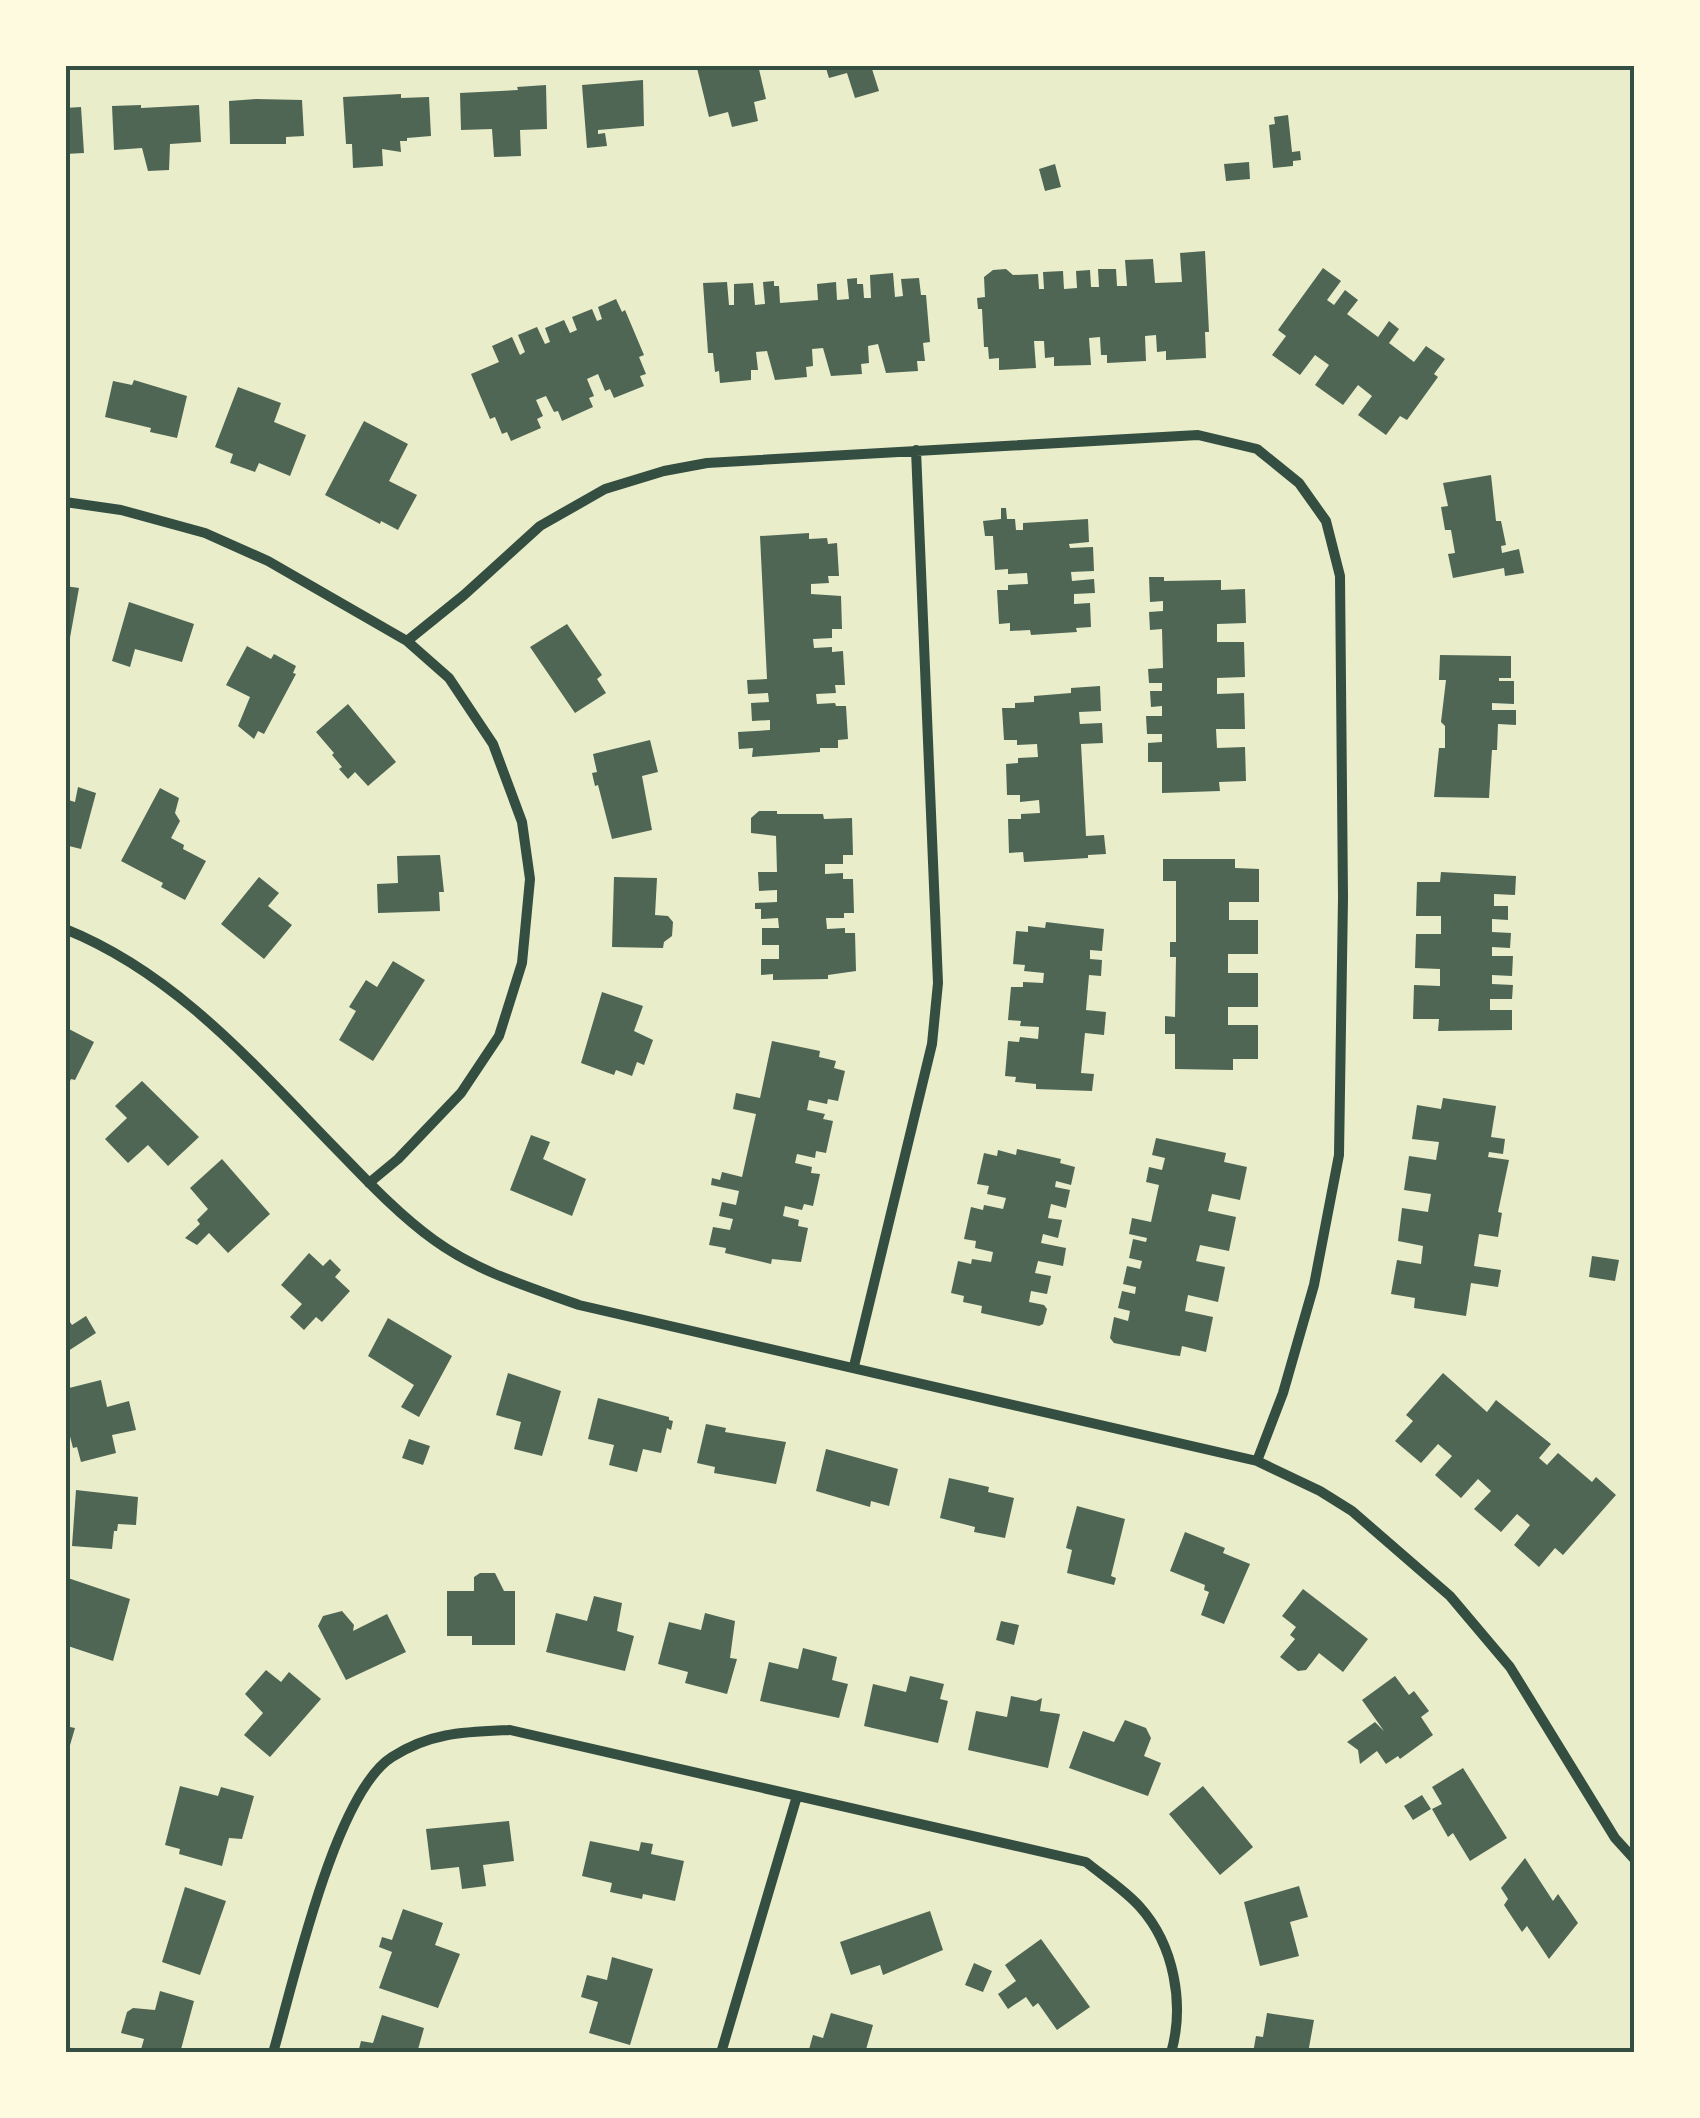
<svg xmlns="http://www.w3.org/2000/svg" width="1700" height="2118" font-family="Karla,sans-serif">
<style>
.building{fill:#4f6655}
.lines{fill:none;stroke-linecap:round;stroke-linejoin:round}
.minor{stroke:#344e41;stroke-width:10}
.neatline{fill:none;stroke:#344e41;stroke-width:4}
</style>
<rect width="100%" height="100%" fill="#e9edc9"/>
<!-- building -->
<path class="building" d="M710,65H758L766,99L754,102L758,121L732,127L728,112L709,117L697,68Z
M825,65H880L872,69L879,91L855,98L847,73L829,78Z
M643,80L644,126L598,130V134L605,133L607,146L587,148L582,85Z
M546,85L547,129L520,130L521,156L494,157L492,129L461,130L460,93L518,90L517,87Z
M401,94V98L429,97L431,136L407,138V141H400L401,152L382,149L383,166L353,168L352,144H346L343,97Z
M256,99L302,100L304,136L286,137V144H230L229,101Z
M141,105V108L199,105L201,142L170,144L169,170L148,171L142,148L114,150L112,106Z
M81,107L84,153L65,154V108Z
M1288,115L1292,152L1300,151L1301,160L1293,161V166L1273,168L1269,125L1275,124L1274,117Z
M1249,162L1250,179L1226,181L1224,164Z
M1055,164L1061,187L1045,191L1039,169Z
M1205,251L1209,332H1205L1206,358L1166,360V351L1157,352L1156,335L1145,336L1146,361L1107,363V355H1101L1100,337L1089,338L1091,365L1054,366V357L1045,358L1044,341H1034L1036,368L999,370V358L989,359L988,347H984L982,309H978L977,298L985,297L984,277L993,270L1006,269L1013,275L1038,274L1039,289H1044L1043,272L1063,271L1064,289L1077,288L1076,271L1090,270L1091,287H1099L1098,269H1116L1117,286H1127L1125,260L1153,259L1155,283L1182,282L1180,253Z
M1323,268L1341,281L1327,300L1334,305L1345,290L1358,300L1347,314L1378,337L1389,321L1399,329L1389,343L1414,362L1426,346L1445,359L1434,374L1438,377L1407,420L1400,416L1386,435L1358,415L1372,396L1358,385L1343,405L1315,385L1329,365L1315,355L1300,375L1272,355L1286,336L1278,330Z
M893,273L895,297L903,296L901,279L919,278L921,295H926L930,342L923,343L925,361H917L918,371L886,373L878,344L868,346L869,363L861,364L862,374L831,376L823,348L812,349L813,366L806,367L807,377L775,380L767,351L756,352L758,370H751V380L720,383L719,371L715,372L713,353H708L703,283L727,282L729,305H734V284L753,283L755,305L765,304L763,282L774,281V286H779L780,303L818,300L817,284L836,282L837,300L849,299L847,279L857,278V284H863L864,298H871L870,275Z
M616,299L622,312L625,310L644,355L639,357L646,374L640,376L644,386L614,398L610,389L605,391L598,374L587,379L594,396L589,398L593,407L562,421L558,411L554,412L546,396L536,400L543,416L537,419L541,428L511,441L507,432L502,434L495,417L490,419L471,374L499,362L492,346L512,337L520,355L525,352L518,335L537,327L545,344L550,342L545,328L564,320L570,333L577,330L572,317L592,309L597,321L602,319L598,307Z
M134,380L187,396L177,438L150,432L151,428L105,417L113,381L132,385Z
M238,387L281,403L274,422L306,435L290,476L259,463L255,472L230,463L233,454L215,447Z
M364,421L408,444L389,481L417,495L398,530L381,521L380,524L325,495Z
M1491,475L1496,521H1501L1506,545L1501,546L1502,553L1519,549L1524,573L1505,576L1504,568L1453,578L1448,554L1455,553L1451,530H1445L1441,507L1448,506L1443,483Z
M1001,508H1006L1007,519H1015L1016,530H1023V523L1088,519L1089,542L1069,544L1070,548L1093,547L1094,571L1071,572L1072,581L1094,579L1095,593L1074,594V604L1090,603L1091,627L1076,628L1077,632L1031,635L1030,630L1010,631V623L999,624L997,590H1008V585L1028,584L1027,573L1008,574V569L995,570L993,536H985L983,521L1001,519Z
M809,533V539L827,538L828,544L837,543L839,576H828L829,583L811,584V594L841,596L842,629H832V638L813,639L814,648L832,647V652L843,651L845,685H835L836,693L816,694L817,704L835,703L836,706H846L848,739L838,740V748H820V752L752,757L753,748L739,749L738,732L770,730V720L752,721L751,703L769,702L768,693L748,694L747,680L767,679L760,536Z
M1149,577H1164V581L1221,580V590L1245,589L1246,623L1217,624V642H1244L1245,677L1217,678V694L1244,693L1245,729H1216L1217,748L1245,747L1246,781L1219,782L1220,791L1162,793V762H1148V743L1162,742V734H1147L1146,716H1162V706L1151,707L1150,691H1162V683H1149L1148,669L1163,668L1162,629L1150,630L1149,612L1163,611V601L1150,602Z
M65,586L79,588L67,654H65Z
M129,602L194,624L182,662L135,649L130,667L112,661Z
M567,624L602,675L597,679L606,693L575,713L530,647Z
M247,646L271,659L274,654L296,666L293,673L296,674L264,734L258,731L254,739L238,726L250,697L226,685Z
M1440,655L1511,656V678H1499V681H1514V704L1492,703V710H1516V725L1498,724L1497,750H1492L1489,798L1434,797L1439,748H1445V726L1441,722L1446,680H1439Z
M1100,686L1101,711L1079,712L1080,724L1102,723L1103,743L1081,744L1086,836L1104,835L1106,854L1088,855V858L1024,862L1023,852L1009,853L1008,819H1021V814L1040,813L1039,800L1020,802V795H1007L1006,764L1018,763V758L1038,757L1037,744L1017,745V740H1004L1002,708H1015V703L1034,702V696L1071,693V688Z
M348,704L396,762L368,786L355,772L348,779L339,769L342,767L332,755L334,753L316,732Z
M650,740L658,772L642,776L652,830L612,839L598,785L595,786L592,773L597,772L593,754Z
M78,787L96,793L81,849L65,845V799L75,802Z
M160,788L179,798L175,813L180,821L171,838L184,845L183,849L206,861L185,900L161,887L163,883L121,861Z
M759,811H777V814H823L824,819L852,818L853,855H843V864H825V874L843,873V879H853L854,913H844V918H826L827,929L845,928V933H855L856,971L828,975V979L773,980V974L761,975V959H779V945H762V928H779L778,918L761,919V909H755V903L777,902V890L759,891L758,872H777L776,836L751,833V818Z
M440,855L444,892H439L440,911L378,913L377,884L398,883L397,856Z
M1163,859H1235V868L1259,869V902H1229V920H1258V954H1228V973H1258V1007H1228V1025H1258V1059H1233V1070L1175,1069V1034H1165V1016L1175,1017L1176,957H1170V942H1176V881H1163Z
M1441,872L1516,876L1515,895L1494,894V906H1508V920L1492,919V932L1511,933L1510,948L1492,947V956H1513L1512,976L1492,975V984L1513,985L1512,999H1490V1010H1512V1030L1438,1031L1439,1019H1413L1414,985L1440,986V969L1415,968L1416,934H1441V916H1416L1417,882H1440Z
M259,877L279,893L268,906L292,925L264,959L221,924Z
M614,877L657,878L655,915L668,916L673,922L672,936L664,942L663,948L612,947Z
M1046,922L1104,929L1102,951L1090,950V959L1102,960L1101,976L1089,975L1086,1010L1106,1012L1104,1035L1085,1033L1081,1073L1094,1074L1092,1091L1036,1089V1084L1015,1082L1016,1077L1005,1076L1008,1041L1019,1042L1020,1037L1038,1039L1039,1027L1020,1026L1021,1021L1008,1020L1011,987H1023V982L1043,983L1044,973L1024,971L1025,965L1013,964L1016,931L1028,932V926L1045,928Z
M393,961L425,980L373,1061L339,1040L356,1011L349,1007L366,980L377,987Z
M602,992L643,1006L634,1031L653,1040L644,1065L637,1062L632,1076L616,1070L614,1075L581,1063Z
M65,1027L94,1042L75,1080L71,1079L65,1092Z
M772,1041L820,1051L819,1057L836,1061L834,1068L845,1071L838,1101L828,1099L827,1104L809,1100L807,1110L825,1114L823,1119L833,1121L826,1153L816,1151L815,1158L797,1154L795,1163L812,1167L811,1173L820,1174L813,1206L804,1204L802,1210L785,1206L783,1216L799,1220L798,1226L808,1228L801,1262L772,1259L771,1264L725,1253L726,1248L709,1245L713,1227L730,1230L733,1219L719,1216L722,1202L736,1205L739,1191L711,1185L712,1178L720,1180L722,1172L742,1177L756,1114L733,1109L736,1093L760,1098Z
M142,1081L199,1137L168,1166L148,1145L128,1163L105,1139L127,1118L115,1106Z
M1443,1098L1496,1106L1491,1137L1505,1139L1503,1154L1489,1152L1488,1157L1509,1160L1498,1212L1502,1213L1498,1237L1479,1234L1474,1266L1501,1270L1498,1287L1471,1283L1466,1316L1414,1308L1415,1298L1391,1294L1397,1260L1421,1264L1423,1246L1398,1241L1402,1208L1428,1212L1431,1194L1404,1190L1409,1156L1436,1160L1439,1142L1412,1139L1417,1105L1441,1109Z
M531,1135L550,1142L543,1159L586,1179L572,1216L510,1190Z
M1156,1138L1226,1153L1224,1162L1247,1167L1240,1200L1212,1194L1208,1211L1236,1217L1229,1251L1200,1245L1196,1261L1225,1267L1218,1302L1188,1295L1185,1311L1213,1317L1206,1352L1182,1346L1180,1356L1172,1355L1114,1343L1110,1338L1114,1317L1128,1321L1130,1311L1118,1308L1122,1291L1135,1294L1136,1287L1123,1284L1127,1266L1140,1269L1142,1261L1129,1258L1133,1239L1146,1242L1147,1238L1129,1234L1132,1218L1151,1222L1159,1185L1146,1182L1149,1167L1162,1170L1165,1158L1152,1155Z
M1017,1149L1061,1159L1060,1163L1075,1167L1071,1185L1056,1181L1055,1187L1070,1190L1066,1208L1051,1204L1048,1218L1062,1220L1058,1238L1043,1234L1041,1243L1066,1248L1063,1266L1038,1261L1035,1273L1051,1276L1047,1294L1031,1291L1029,1302L1044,1305L1047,1309L1043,1324L1039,1326L981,1313L982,1306L963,1302L964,1296L951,1293L958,1261L971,1264L972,1259L991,1262L993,1252L975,1248L976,1241L964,1239L971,1207L983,1210L984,1205L1003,1209L1006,1198L987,1194L989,1186L977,1184L984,1153L997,1156L998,1150L1016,1155Z
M222,1159L270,1214L228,1253L209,1233L197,1245L185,1238L200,1224L197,1220L208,1209L190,1188Z
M309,1253L323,1266L330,1259L341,1270L335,1277L350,1291L322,1322L316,1317L304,1330L290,1317L302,1304L281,1285Z
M1592,1256L1619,1260L1615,1281L1589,1277Z
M65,1315L72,1325L86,1316L96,1333L65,1353Z
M388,1318L452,1356L419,1417L401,1407L414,1385L368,1356Z
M508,1373L561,1391L542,1456L514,1449L521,1422L496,1415Z
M1443,1373L1487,1412L1496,1400L1551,1444L1539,1458L1547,1465L1558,1453L1592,1482L1596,1477L1616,1495L1563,1555L1555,1548L1539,1567L1514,1545L1530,1525L1517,1514L1501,1532L1474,1509L1491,1491L1478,1479L1461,1498L1435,1475L1452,1456L1438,1444L1421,1463L1395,1441L1413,1421L1406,1415Z
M101,1380L107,1407L129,1401L136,1430L112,1435L116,1453L81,1462L77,1447L73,1448L65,1417V1389Z
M598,1398L669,1417V1420L673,1421L671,1430L667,1428L661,1453L643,1449L637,1472L609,1465L614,1445L588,1439Z
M706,1424L726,1428L725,1432L786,1442L776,1484L714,1473L715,1467L697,1463Z
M409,1439L430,1446L423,1465L402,1458Z
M826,1449L898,1469L889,1506L871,1501L870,1507L816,1491Z
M949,1478L989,1487L988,1492L1014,1498L1005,1538L974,1532L975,1527L940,1518Z
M76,1490L138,1497L136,1525L118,1524L117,1531H114L112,1549L72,1546Z
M1077,1506L1125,1519L1111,1576L1116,1578L1114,1585L1067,1573L1072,1550L1066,1548Z
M1185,1532L1225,1548L1223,1553L1250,1564L1224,1624L1201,1615L1209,1592L1204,1590L1205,1585L1170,1571Z
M480,1573H495L504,1591H515V1645H472V1636H447V1591H474V1577Z
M65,1577L130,1599L113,1661L65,1645Z
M1303,1589L1368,1639L1343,1672L1319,1653L1306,1670L1298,1671L1280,1657L1295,1639L1290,1635L1296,1627L1282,1616Z
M594,1596L622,1603L617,1631L634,1636L625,1671L546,1652L556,1613L587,1621Z
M342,1611L354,1625L353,1631L387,1614L406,1652L346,1680L318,1626L323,1616Z
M705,1613L735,1621L730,1658L737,1659L727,1694L685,1683L688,1672L658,1664L669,1622L701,1630Z
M1001,1621L1019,1625L1014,1645L996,1640Z
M803,1648L837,1657L832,1680L848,1684L839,1718L760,1701L769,1662L798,1669Z
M266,1670L281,1682L289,1672L321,1699L270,1757L244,1735L263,1713L245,1694Z
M910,1676L944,1684L940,1699L948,1701L938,1743L864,1726L873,1684L906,1692Z
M1395,1676L1409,1695L1414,1691L1429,1711L1421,1717L1433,1735L1400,1759L1398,1756L1386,1764L1377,1751L1360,1764L1358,1750L1347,1742L1375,1722L1384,1731L1362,1700Z
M1011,1696L1036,1701L1042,1698L1040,1711L1060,1714L1048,1768L968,1750L976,1711L1007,1717Z
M1125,1720L1146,1728L1151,1738L1144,1756L1161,1763L1148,1796L1069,1768L1083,1731L1114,1742Z
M65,1726L75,1728L68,1752L65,1751Z
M1463,1768L1507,1838L1470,1861L1453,1833L1448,1837L1432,1809L1442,1804L1432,1787Z
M180,1786L218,1796L221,1787L254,1796L242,1839L229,1838L222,1866L179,1854L180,1849L165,1845Z
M1203,1786L1253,1847L1220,1875L1169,1814Z
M1422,1795L1431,1809L1413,1820L1404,1806Z
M509,1821L514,1861L483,1865L486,1886L462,1889L459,1867L431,1870L426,1829Z
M590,1841L639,1851L641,1842L653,1844L651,1854L684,1861L675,1901L643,1894L642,1899L610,1892L612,1883L582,1876Z
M1525,1858L1553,1901L1558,1894L1578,1923L1549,1959L1527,1926L1522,1932L1504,1905L1508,1899L1501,1888Z
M1299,1886L1308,1917L1290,1922L1299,1956L1260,1966L1244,1902Z
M185,1887L226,1901L200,1975L162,1962Z
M403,1909L443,1923L435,1945L460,1954L438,2008L379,1988L392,1952L379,1947L382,1937L392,1940Z
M930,1911L943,1950L883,1975L880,1965L851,1975L840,1942Z
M1041,1939L1090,2007L1057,2030L1038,2003L1033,2007L1026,1997L1008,2009L998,1994L1016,1981L1005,1965Z
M612,1957L653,1969L630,2045L589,2033L598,2002L581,1997L587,1975L607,1980Z
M974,1963L992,1971L983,1992L965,1985Z
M160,1991L194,2001L180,2053H140L144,2039L121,2033L127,2012L133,2008L155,2010Z
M831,2013L873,2025L865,2053H808L813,2035L823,2038Z
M1267,2013L1314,2020L1308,2053H1253L1256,2036L1263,2037Z
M382,2015L424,2028L417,2053H358L361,2041L373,2043Z"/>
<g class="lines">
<!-- minor -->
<path class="minor" d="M65,502L121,510L205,533L268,561L407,641L449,678L493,744L522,822L530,879L522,963L499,1036L461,1093L398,1159L369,1183
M407,641L464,595L540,526L605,489L664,471L707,463L1198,435L1257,449L1299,483L1326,521L1340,576L1343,898L1339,1155L1314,1285L1283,1393L1257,1461
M65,929C180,975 260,1072 345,1158C372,1186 402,1217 434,1240C478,1272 529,1287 579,1305L1257,1461L1320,1491L1352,1511L1450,1596L1510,1667L1615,1838L1635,1860
M854,1366L932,1044L938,983L916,450
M273,2053C293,1984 335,1793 392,1757C431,1732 465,1732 510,1730L1086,1862C1103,1876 1125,1890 1140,1907C1174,1945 1185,2004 1171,2053
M721,2053L797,1796"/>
</g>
<!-- border -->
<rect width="1700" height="2118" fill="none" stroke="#fefae0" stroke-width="135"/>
<rect x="68" y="68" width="1564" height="1982" class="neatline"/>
</svg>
